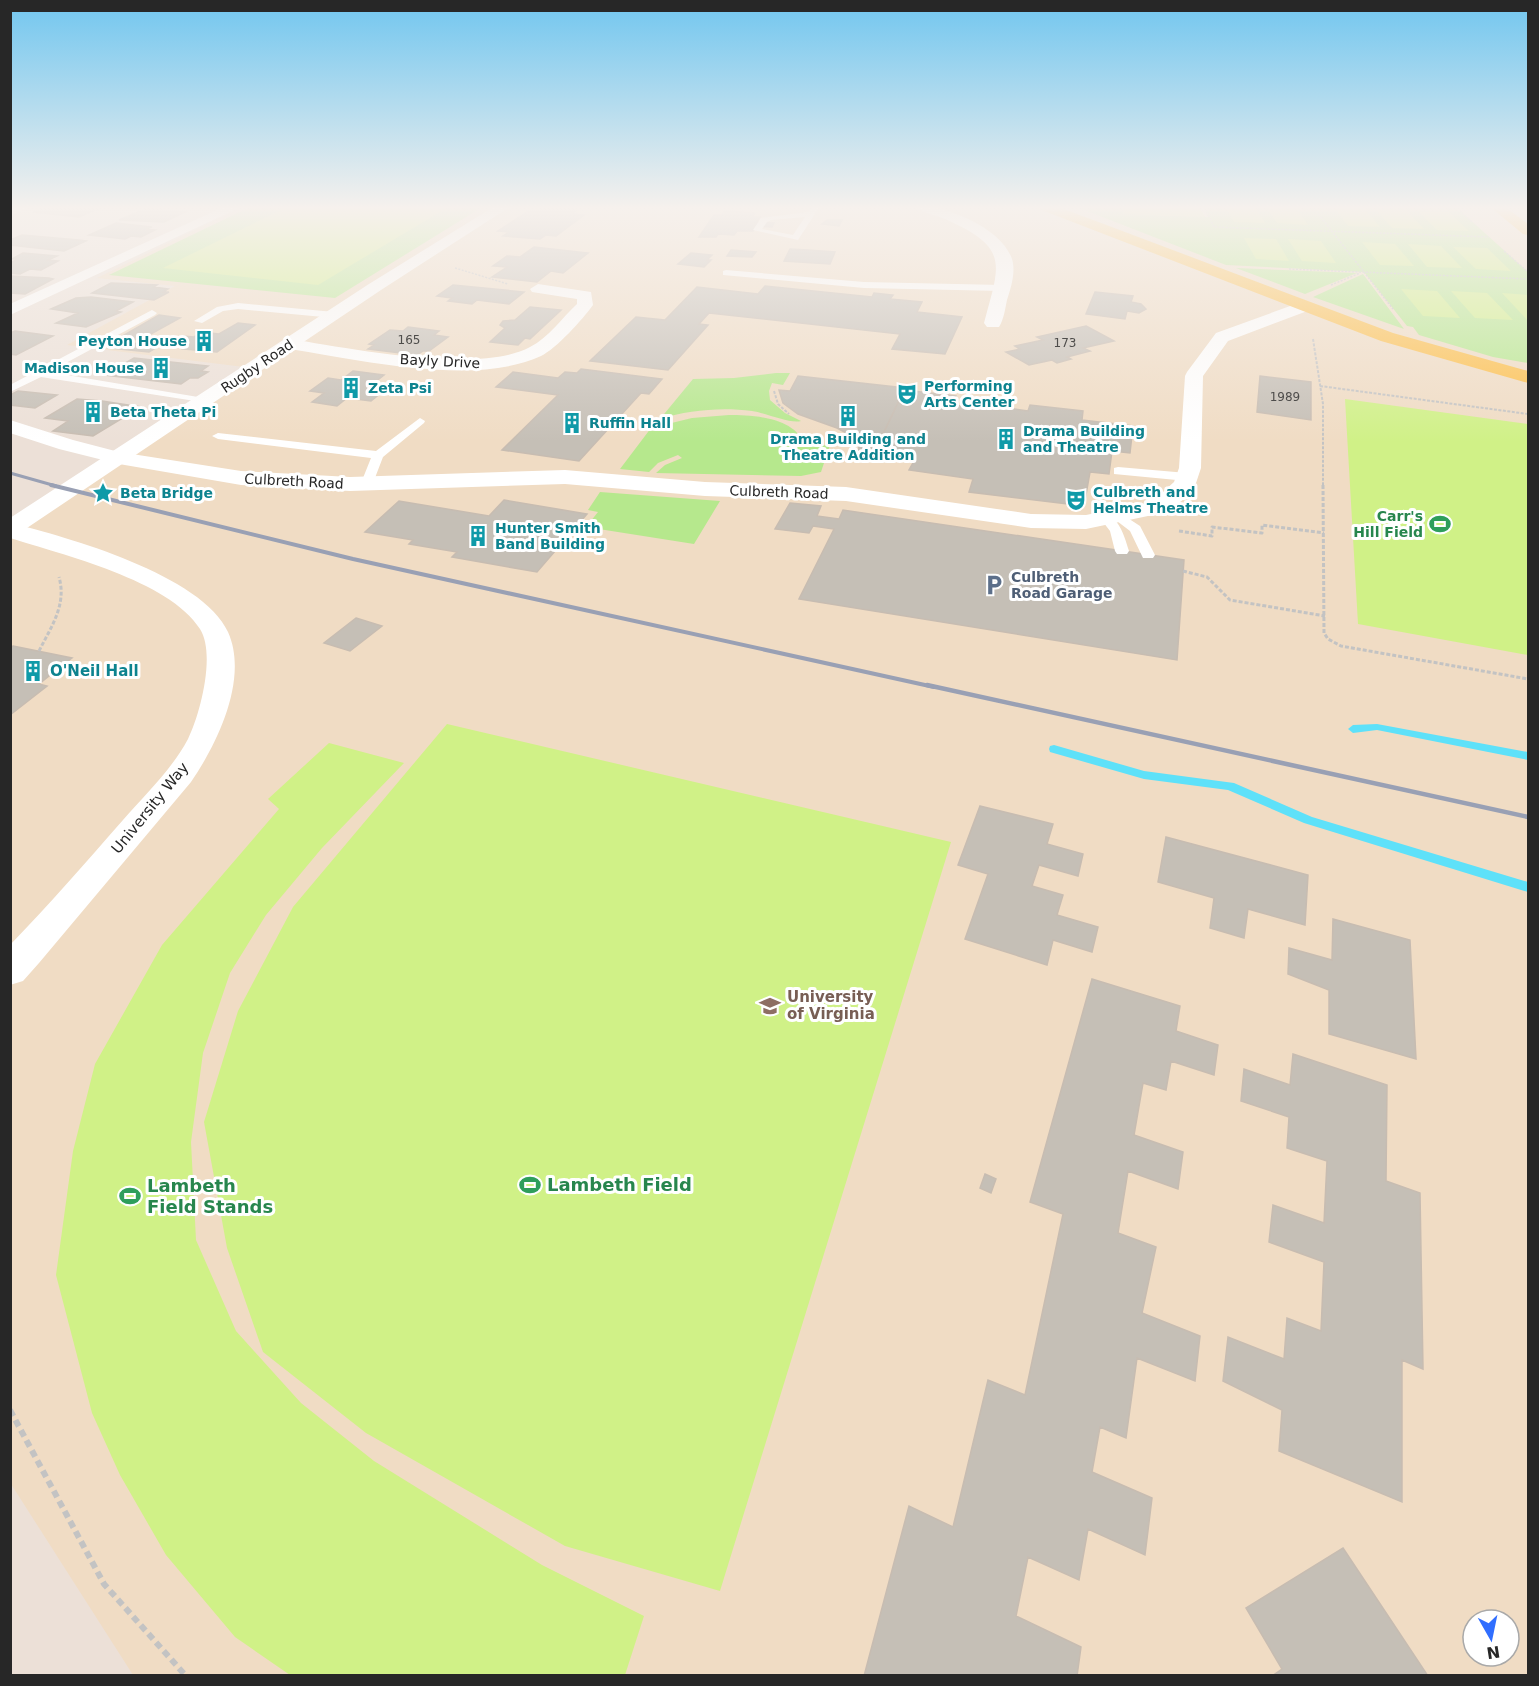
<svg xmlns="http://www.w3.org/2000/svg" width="1539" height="1686" font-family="'DejaVu Sans',sans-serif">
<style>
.education{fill:#f0dcc4;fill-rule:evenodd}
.green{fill:#b6e88d}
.pitch{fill:#d0f187}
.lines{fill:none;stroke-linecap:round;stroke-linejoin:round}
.stream{fill:#5ee1f9;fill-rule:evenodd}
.building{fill:#c5bfb6;stroke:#c7bcb1;stroke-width:1.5}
.path-far3{stroke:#c3c3c3;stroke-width:1.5;stroke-dasharray:2 1.5;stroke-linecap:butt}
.path-far2{stroke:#c3c3c3;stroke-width:2;stroke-dasharray:3 1.5;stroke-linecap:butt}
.path-far1{stroke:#c3c3c3;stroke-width:3;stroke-dasharray:4 2;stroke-linecap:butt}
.path{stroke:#c3c3c3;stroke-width:6;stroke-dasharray:7 4.5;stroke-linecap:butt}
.service{fill:#fff;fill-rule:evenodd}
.minor{fill:#fff;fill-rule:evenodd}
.secondary{fill:#fff;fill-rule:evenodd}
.primary{fill:#fdbf4a;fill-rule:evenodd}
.rail-far2{stroke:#99a0b4;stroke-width:3}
.rail-far1{stroke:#99a0b4;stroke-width:4}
.rail{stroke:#99a0b4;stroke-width:4.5}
.labels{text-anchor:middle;stroke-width:6;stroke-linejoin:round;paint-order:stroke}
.number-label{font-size:12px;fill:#4e4d4b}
.far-culture-label{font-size:14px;font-weight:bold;fill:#0d838f;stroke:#fff;text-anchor:start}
.far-street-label{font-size:14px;fill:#272727;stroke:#fff}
.far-leisure-label{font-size:14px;font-weight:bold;fill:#27864d;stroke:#fff;text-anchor:end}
.far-service-label{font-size:14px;font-weight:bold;fill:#4e5e75;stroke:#fff;text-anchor:start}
.culture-label{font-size:15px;font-weight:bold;fill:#0d838f;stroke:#fff;text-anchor:start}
.street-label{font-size:15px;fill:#272727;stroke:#fff}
.education-label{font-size:15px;font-weight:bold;fill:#785e54;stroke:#fff;text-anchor:start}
.near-leisure-label{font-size:18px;font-weight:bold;fill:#27864d;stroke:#fff;text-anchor:start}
</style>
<rect width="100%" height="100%" fill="#ece0d7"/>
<!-- education -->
<path class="education" d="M244,206H1528V1675H133L11,1484V528L252,368L67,345L175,286L97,278ZM1473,1620H1509V1656H1473Z"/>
<!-- green -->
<path class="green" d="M252,206H484L335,298L109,275Z
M1074,206H1121L1124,214L1208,217L1202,206H1455L1528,272V363L1493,357L1419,335L1413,327L1407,326L1364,272L1226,265Z
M1236,268L1357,273L1305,294Z
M1363,274L1404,329L1313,297Z
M776,373H790L783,385L772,383L769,391L770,400L785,413L801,421C790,424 766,413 752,411C721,407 689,410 660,419L693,379L734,378Z
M729,415C753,415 796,417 805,446L830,445L821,472L801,476L656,473L665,465L682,458L678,455L658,463L649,472L620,469L651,428L692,418Z
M600,492L720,501L694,544L586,527L598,512L588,510Z"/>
<!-- pitch -->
<path class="pitch" d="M289,206H450L318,285L163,268Z
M1121,206H1199L1205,217L1124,214Z
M1225,206H1254L1265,223L1234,222Z
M1266,206H1295L1308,225L1277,223Z
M1334,207L1364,208L1380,227L1348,226Z
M1375,209L1406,210L1424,229L1392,228Z
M1418,211L1449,212L1469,231L1437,230Z
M1244,238L1276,239L1289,261L1256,259Z
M1288,239L1321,241L1336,263L1302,261Z
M1362,242L1395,244L1414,266L1380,265Z
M1408,244L1441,246L1462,268L1427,267Z
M1453,247L1487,248L1511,271L1476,269Z
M1401,289L1437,291L1460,318L1423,316Z
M1451,291L1487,293L1513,320L1475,318Z
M1502,293L1528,295V321Z
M1345,399L1528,424V655L1358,624Z
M447,724L951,842L720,1591L565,1546L366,1433L263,1352L227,1248L204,1122L238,1011L293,907Z
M329,743L404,763L322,848L266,915L230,973L203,1053L191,1142L196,1240L236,1331L301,1403L374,1461L542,1565L644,1616L625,1675H290L235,1637L166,1555L120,1475L92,1413L56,1275L73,1151L95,1064L162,945L279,809L268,799Z"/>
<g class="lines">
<!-- stream -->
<path class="stream" d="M1377,724L1528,752V760L1377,730L1353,733L1348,729L1353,725Z
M1054,745L1144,771L1234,783L1312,817L1528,882V892L1304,823L1228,790L1144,779L1050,752L1049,749L1050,746Z"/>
</g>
<!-- building -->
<path class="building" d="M49,206H104L79,217L33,212Z
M550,207L577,209L573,214L584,215L556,236L546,235L540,239L503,236L509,232L498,231L530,210L540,211Z
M145,209L185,212L164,222L119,220Z
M724,211L755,213L752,217H760L757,222L774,223L772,227L756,226L753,231H737L734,235L718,234L716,237H699L714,215H722Z
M827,220H842L839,226L822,224Z
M116,223L152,227L146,229L155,230L141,237L131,236L125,239L89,235Z
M22,235L79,240L86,241L64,251L10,245V240Z
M534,247L588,253L563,273L551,271L537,282L492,277L507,267L493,266L507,256L520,257Z
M790,249L808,250L835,252L830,264L784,261Z
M731,250L756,252L752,257L727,256Z
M23,253L57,256L48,260L58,261L41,270L30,269L20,274L10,273V263L18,259H12Z
M691,253L712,255L707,260H711L704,267L678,264Z
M10,276L49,278L53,279L25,294L10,293Z
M111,283L157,285L154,287L168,289L163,292H169L154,300L92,293Z
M453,285L524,292L509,304L477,300L472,304L448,301L452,298L437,296Z
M765,286L872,297L874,293L893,295L890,299L922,302L917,312L962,317L945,354L892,349L900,334L709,313L699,324L708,325L668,370L590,361L636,317L665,320L697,287L758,294Z
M1095,292L1133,296L1131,302L1141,304L1146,309L1139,313L1127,311L1125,319L1086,314Z
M91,297L133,302L116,311L121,312L86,327L56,323L78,313L51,309L76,298Z
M530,307L561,310L530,339L525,338L518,345L490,342L505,328L500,325L503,321L515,320Z
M159,315L180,318L140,340L119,338Z
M238,323L255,325L217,352L183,349L186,347L168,345L183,336L194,337L202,332L219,334Z
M1086,326L1114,341L1083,348L1090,351L1067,357L1071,359L1057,363L1052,360L1029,365L1006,352L1020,349L1015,346L1043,340L1037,337Z
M408,327L439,331L434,335L448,337L429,351H423L417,355L368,349L374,345L369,344L390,330L403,331Z
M15,331L53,336L16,355L10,354V333Z
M120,342L142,344L159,346L149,352L109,348Z
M134,358L208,366L201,371L208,372L198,378H190L181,384L104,375Z
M581,369L662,379L649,394L641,393L579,461L502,450L558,395L496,387L513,372L558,378L565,372L577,373Z
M353,371L384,375L374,383L391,385L371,401L347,398L337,406L312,402L324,393L310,391L328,378L341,380Z
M798,376L905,388L871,460L856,458L859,448L854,437L837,428L798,414L783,403L779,390L790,391Z
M1260,376L1311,382V420L1257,412Z
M904,390L956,396L953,405L999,410L1000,407L1028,411L1030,405L1083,411L1082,420L1133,426L1130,453L1112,451L1109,474L1090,472L1084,506L969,492L973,479L909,470L914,461L873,455Z
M18,391L57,395L35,408L10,405V395Z
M77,399L102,401L141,407L93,436L53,431L68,421L45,418Z
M504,500L587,514L537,572L452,557L457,552L409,544L413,540L365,532L399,501L489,516Z
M790,503L821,506L817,516L839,519L843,510L1184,560L1177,660L799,599L834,529L813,526L809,533L775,529Z
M356,618L382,626L350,651L324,643Z
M13,646L72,658L39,684L47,686L10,715V648Z
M980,806L1053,824L1047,844L1083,854L1078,876L1039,865L1032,886L1063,895L1057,915L1098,927L1092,952L1053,940L1047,965L965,939L988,874L958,865Z
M1166,837L1308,875L1305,925L1248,909L1244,938L1210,928L1214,898L1158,882Z
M1333,919L1410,940L1416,1059L1329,1034V990L1288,974L1289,948L1332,960Z
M1092,979L1180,1006L1176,1031L1218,1045L1214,1075L1171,1061L1166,1090L1143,1083L1134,1135L1183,1152L1178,1189L1128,1171L1118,1233L1156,1247L1142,1313L1200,1336L1195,1381L1137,1358L1126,1438L1100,1427L1092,1472L1152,1498L1145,1555L1088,1529L1079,1580L1028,1557L1016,1616L1081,1647L1077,1676H864L909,1506L953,1527L988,1380L1025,1395L1063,1214L1030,1202Z
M1293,1054L1387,1085L1386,1181L1420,1193L1423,1369L1402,1360V1502L1279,1451L1282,1410L1223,1381L1228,1337L1284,1359L1287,1318L1321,1331L1324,1262L1269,1242L1273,1205L1324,1223L1327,1161L1287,1148L1289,1117L1241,1101L1244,1069L1290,1085Z
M985,1174L996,1179L991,1193L980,1188Z
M1343,1548L1428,1676H1272L1282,1669L1246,1608Z"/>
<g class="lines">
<!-- path-far3 -->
<path class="path-far3" d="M1204,206L1214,227L1489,237
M1312,206L1393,309
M1455,206L1472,222
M1504,251L1528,272
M455,268L508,284
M1289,269L1528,279
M1331,285L1360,273"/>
<!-- path-far2 -->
<path class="path-far2" d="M1313,339L1323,404V486
M1320,386L1528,414
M774,391L778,404L789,414"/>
<!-- path-far1 -->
<path class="path-far1" d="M1323,485L1324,633L1328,639L1341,646L1528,679
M1179,531L1212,536V527L1262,533V525L1324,533
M1183,571L1207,577L1230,600L1325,616
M39,651C51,627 67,605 59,577"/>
<!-- path -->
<path class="path" d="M10,1410L104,1584L186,1676"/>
<!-- service -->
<path class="service" d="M813,206H820L798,240L753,230L761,218L808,212ZM805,217L793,235L762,229L767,222L771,220Z
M726,270L864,282L1002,285L1006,288L1002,291L864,288L723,275V271Z
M238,303L334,312L339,315L334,318L238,309L223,311L202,323L194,321L217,307Z
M152,310L157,313L155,315L49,372L204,398L209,401L208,403L41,377L10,392V385Z
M420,418L425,421L424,423L383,457L373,483L367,487L361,483L371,458L218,439L212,436L218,433L376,451Z
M1118,467L1187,473L1193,477L1187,481L1114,474V468Z
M1117,511L1140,526L1155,555L1153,558H1143L1130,531L1113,518L1111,515L1113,512Z
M1106,514C1120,519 1125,538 1129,551L1127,554H1117L1115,551L1110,531L1100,518Z"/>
<!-- minor -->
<path class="minor" d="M13,206H31L10,216V207Z
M226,206H243L10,315V304Z
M915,206C945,204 1002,228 1012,259C1016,272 1011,288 1007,300C1005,309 1004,319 999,327H987L984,323C1000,263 1010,248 945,219C936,215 922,213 915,206Z
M538,284L591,292L593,305C583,319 556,349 541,356C474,387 361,360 290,349L284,348L281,344L284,340L290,339C348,348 479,375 530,347C548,338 562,318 577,304V299L532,292L530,289Z
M1304,301L1310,302L1312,306L1310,310L1228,341L1203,376L1201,468L1196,483L1184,499L1167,512L1086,529L1031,528L846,501L705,496L565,484L350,491L241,485L119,464L59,449L10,433V420L73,440L119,452L241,471L350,477L565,470L705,482L846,487L1031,514L1086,515L1152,502L1174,482L1179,468L1185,376L1187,372L1216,333Z
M10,523C68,537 202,575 228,632C249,679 217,744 191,782L39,963L23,981L10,985V945C49,905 86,862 123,820C145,795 172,769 188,739C200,715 216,654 200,629C169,580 63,555 10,538Z"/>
<!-- secondary -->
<path class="secondary" d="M495,206H511L381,290L18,534L10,536V518L369,284Z"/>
<!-- primary -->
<path class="primary" d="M1037,206H1056L1393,333L1528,371V383L1381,341L1039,209Z
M1489,206H1504L1528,224V235L1523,234Z"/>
<!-- rail-far2 -->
<path class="rail-far2" d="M10,473L56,486"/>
<!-- rail-far1 -->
<path class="rail-far1" d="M51,485L353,559L934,687"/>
<!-- rail -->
<path class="rail" d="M927,685L1528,817"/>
</g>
<!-- sky -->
<linearGradient id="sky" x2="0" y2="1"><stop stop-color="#71c6ef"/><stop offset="0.47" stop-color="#f6f1ed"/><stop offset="1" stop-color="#f6f1ed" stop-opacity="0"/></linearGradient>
<rect width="1539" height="442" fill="url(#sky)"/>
<!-- icons -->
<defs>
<symbol id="building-bare" viewBox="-9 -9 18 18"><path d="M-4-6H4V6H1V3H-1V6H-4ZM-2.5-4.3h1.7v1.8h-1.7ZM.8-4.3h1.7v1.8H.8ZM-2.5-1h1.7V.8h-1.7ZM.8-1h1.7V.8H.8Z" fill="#0f9aa8" stroke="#fff" stroke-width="2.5" paint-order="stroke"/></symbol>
<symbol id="theatre-bare" viewBox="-9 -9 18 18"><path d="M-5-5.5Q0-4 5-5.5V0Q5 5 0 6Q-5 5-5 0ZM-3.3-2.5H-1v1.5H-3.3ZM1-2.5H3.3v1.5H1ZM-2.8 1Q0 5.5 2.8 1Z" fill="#0f9aa8" stroke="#fff" stroke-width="2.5" paint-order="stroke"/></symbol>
<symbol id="sight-bare" viewBox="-9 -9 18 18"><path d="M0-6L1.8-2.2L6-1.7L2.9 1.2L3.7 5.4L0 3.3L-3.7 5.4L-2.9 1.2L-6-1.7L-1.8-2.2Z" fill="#0f9aa8" stroke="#fff" stroke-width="2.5" paint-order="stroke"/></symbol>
<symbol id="stadium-bare" viewBox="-9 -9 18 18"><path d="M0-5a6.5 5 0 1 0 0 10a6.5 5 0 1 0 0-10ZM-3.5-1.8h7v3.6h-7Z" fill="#2e9e5b" stroke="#fff" stroke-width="2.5" paint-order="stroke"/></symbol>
<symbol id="parking-bare" viewBox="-9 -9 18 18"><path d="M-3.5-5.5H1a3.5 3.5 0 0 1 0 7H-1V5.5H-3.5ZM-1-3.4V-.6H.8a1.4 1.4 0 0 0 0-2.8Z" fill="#5c6f8a" stroke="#fff" stroke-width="2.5" paint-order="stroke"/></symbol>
<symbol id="university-bare" viewBox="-9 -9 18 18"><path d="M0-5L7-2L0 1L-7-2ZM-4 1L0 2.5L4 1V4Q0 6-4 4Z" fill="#8d6e63" stroke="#fff" stroke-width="2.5" paint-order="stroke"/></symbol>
</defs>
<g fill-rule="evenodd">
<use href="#building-bare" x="189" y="326" width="30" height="30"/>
<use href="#building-bare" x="146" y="353" width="30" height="30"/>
<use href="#building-bare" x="336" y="373" width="30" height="30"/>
<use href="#theatre-bare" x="892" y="379" width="30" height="30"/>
<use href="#building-bare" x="78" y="397" width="30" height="30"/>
<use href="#building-bare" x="833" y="401" width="30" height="30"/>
<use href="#building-bare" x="557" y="408" width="30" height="30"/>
<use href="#building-bare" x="991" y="424" width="30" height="30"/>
<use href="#sight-bare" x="88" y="478" width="30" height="30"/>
<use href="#theatre-bare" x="1061" y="485" width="30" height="30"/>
<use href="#stadium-bare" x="1425" y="509" width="30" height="30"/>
<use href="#building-bare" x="463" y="521" width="30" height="30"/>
<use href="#parking-bare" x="979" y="570" width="30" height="30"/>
<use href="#building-bare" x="18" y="656" width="30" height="30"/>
<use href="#university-bare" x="755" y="991" width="30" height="30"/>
<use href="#stadium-bare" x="515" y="1170" width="30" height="30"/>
<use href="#stadium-bare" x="115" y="1181" width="30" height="30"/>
</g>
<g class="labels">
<!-- number labels -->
<g class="number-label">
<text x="409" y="344">165</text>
<text x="1065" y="347">173</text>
<text x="1285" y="401">1989</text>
</g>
<!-- far-culture labels -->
<g class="far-culture-label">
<text x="187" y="346" text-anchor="end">Peyton House</text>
<text x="144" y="373" text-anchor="end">Madison House</text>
<text x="924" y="391">Performing<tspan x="924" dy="16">Arts Center</tspan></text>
<text x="368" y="393">Zeta Psi</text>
<text x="110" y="417">Beta Theta Pi</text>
<text x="589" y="428">Ruffin Hall</text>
<text x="1023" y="436">Drama Building<tspan x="1023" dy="16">and Theatre</tspan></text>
<text x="848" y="444" text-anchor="middle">Drama Building and<tspan x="848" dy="16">Theatre Addition</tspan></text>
<text x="1093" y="497">Culbreth and<tspan x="1093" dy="16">Helms Theatre</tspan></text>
<text x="120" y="498">Beta Bridge</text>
<text x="495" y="533">Hunter Smith<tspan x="495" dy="16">Band Building</tspan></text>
</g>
<!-- far-street labels -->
<g class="far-street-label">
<text transform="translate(440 361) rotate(3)" y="5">Bayly Drive</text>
<text transform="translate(257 366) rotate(-34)" y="5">Rugby Road</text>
<text transform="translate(294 481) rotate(3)" y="5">Culbreth Road</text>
<text transform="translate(779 492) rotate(2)" y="5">Culbreth Road</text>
</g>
<!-- far-leisure labels -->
<g class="far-leisure-label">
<text x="1423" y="521">Carr's<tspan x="1423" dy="16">Hill Field</tspan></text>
</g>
<!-- far-service labels -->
<g class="far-service-label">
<text x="1011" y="582">Culbreth<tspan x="1011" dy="16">Road Garage</tspan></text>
</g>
<!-- culture labels -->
<g class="culture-label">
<text x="50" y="676">O'Neil Hall</text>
</g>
<!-- street labels -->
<g class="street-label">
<text transform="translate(150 808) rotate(-51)" y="5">University Way</text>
</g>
<!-- education labels -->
<g class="education-label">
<text x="787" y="1002">University<tspan x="787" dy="17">of Virginia</tspan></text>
</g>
<!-- near-leisure labels -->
<g class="near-leisure-label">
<text x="547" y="1191">Lambeth Field</text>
<text x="147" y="1192">Lambeth<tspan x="147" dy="21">Field Stands</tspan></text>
</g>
</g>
<!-- border -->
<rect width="1539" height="1686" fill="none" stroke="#272727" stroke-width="24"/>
<!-- north arrow -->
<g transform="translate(1491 1638) rotate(171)"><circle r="28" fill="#ffffff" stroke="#a9a9a9" stroke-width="1.5"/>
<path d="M0-4.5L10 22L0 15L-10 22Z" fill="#306eff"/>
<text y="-9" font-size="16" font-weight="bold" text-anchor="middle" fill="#272727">N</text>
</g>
</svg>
